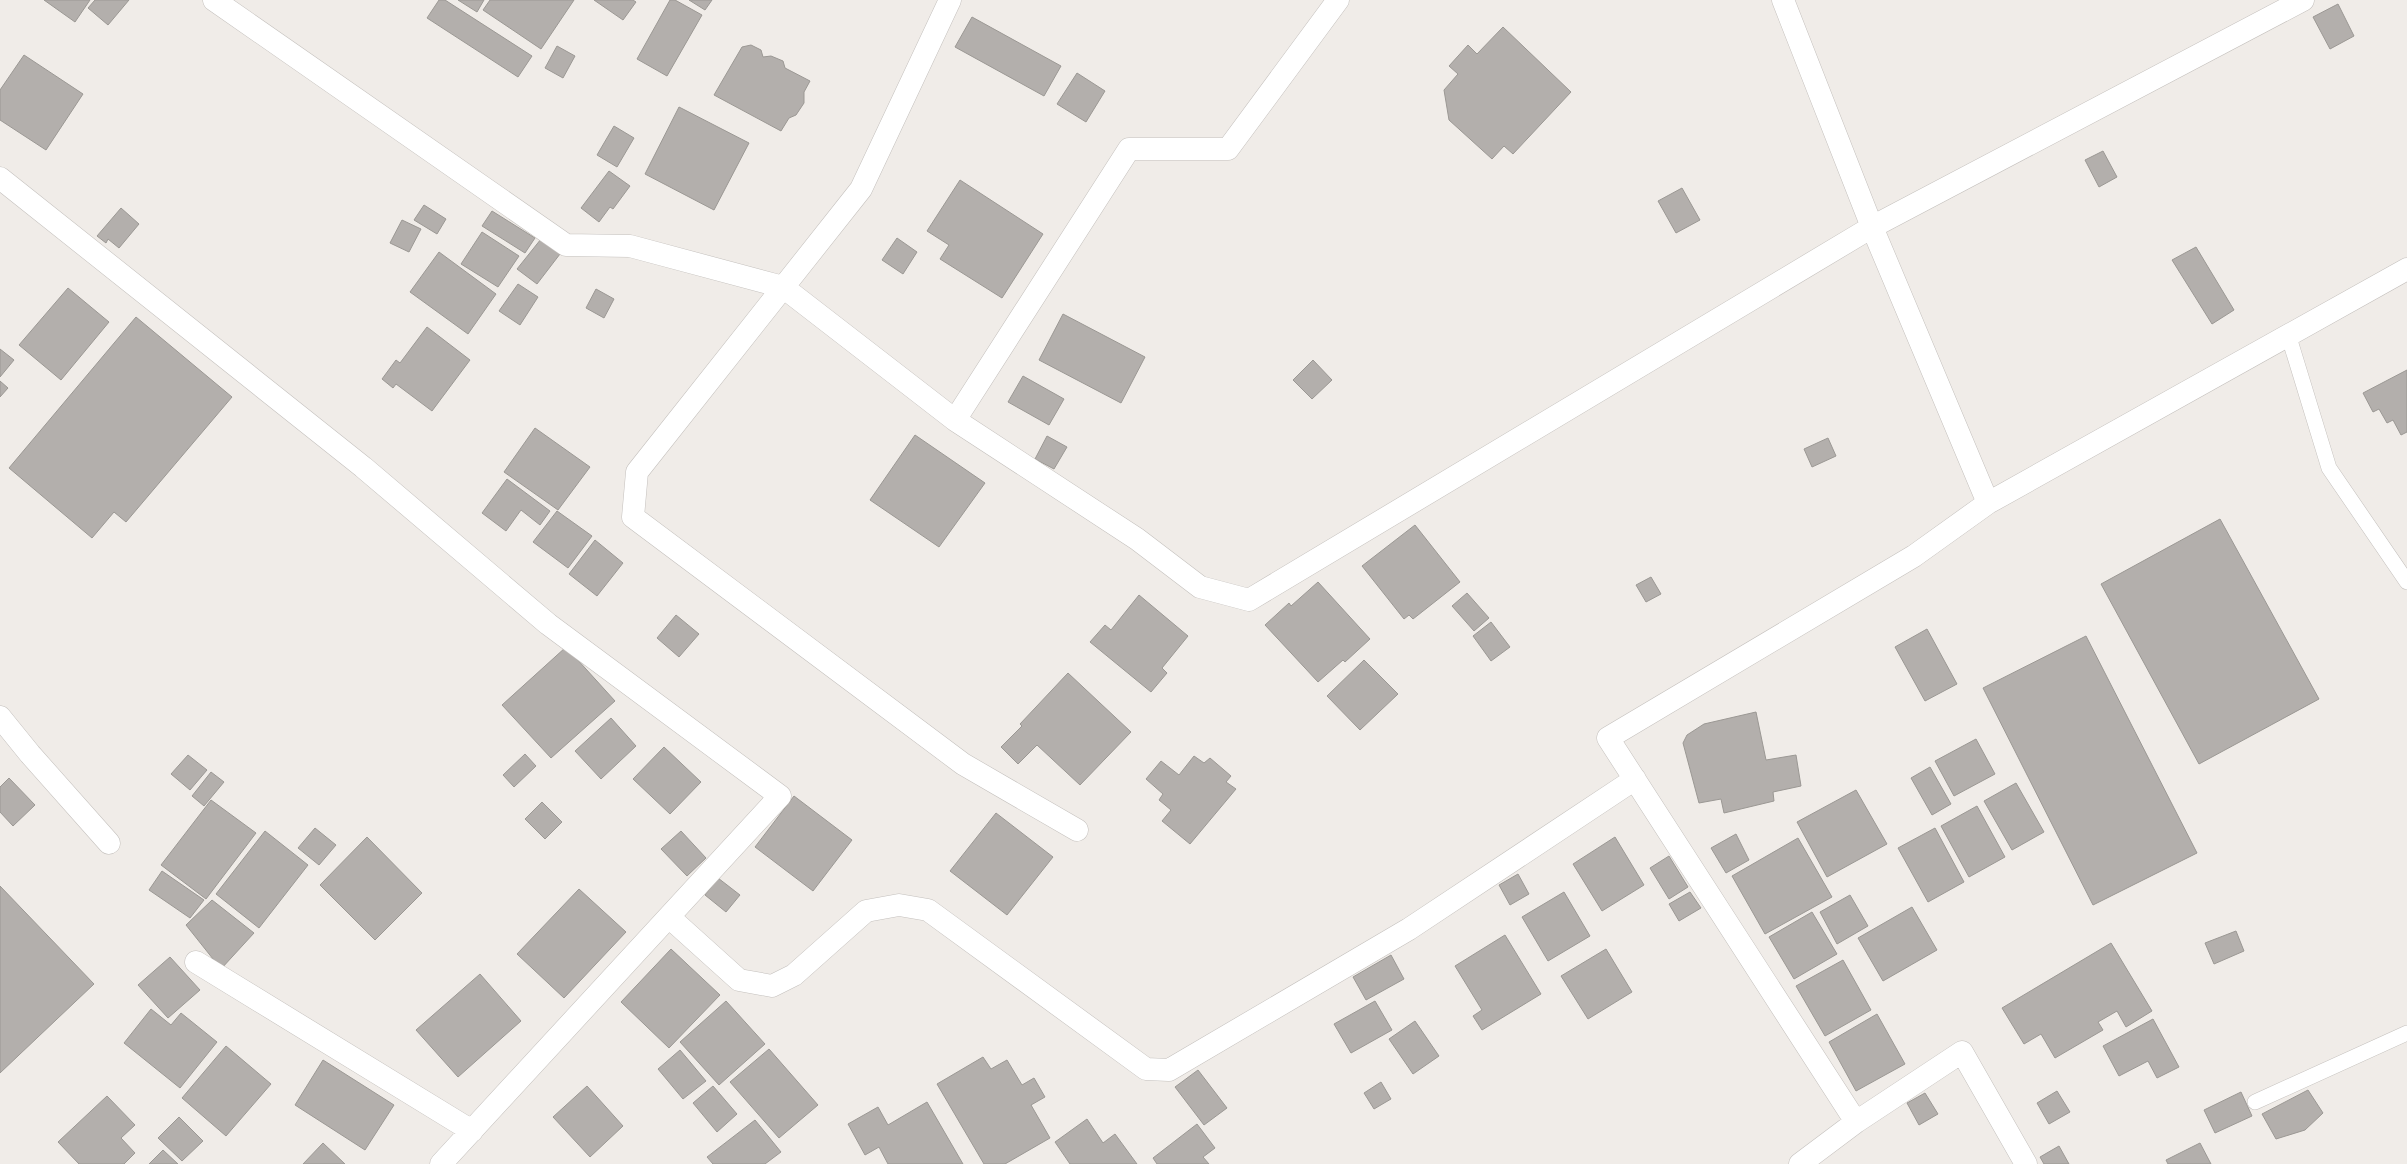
<svg xmlns="http://www.w3.org/2000/svg" width="2407" height="1164" font-family="'Space Grotesk',sans-serif">
<style>
.building{fill:#b3afac;stroke:#9b9894}
.lines{fill:none;stroke-linecap:round;stroke-linejoin:round}
.service-casing{stroke:#c4c0bd;stroke-width:16}
.minor-casing{stroke:#c4c0bd;stroke-width:23}
.service{stroke:#fff;stroke-width:15}
.minor{stroke:#fff;stroke-width:22}
</style>
<rect width="100%" height="100%" fill="#f0ece8"/>
<!-- building -->
<path class="building" d="M44,0H90L75,22Z
M95,0H129L108,25L88,8Z
M439,0H445L532,56L518,77L427,18Z
M458,0H484L477,12Z
M490,0H574L541,49L483,10Z
M594,0H633L636,2L623,20Z
M670,0H675L702,15L667,76L637,59Z
M689,0H712L705,10Z
M2338,4L2354,36L2330,49L2313,17Z
M972,17L1061,66L1044,96L955,47Z
M1503,27L1571,92L1513,154L1504,146L1492,159L1449,120L1444,90L1458,74L1449,66L1468,45L1477,54Z
M751,45L761,50L763,57L771,56L783,61L785,68L810,81L804,92V103L796,115L789,118L781,131L714,95L742,47Z
M557,46L575,56L563,78L545,68Z
M24,55L83,94L46,150L0,120V90Z
M1077,73L1105,91L1086,122L1057,104Z
M679,107L749,143L714,210L645,174Z
M614,126L634,138L617,167L597,155Z
M2103,151L2117,177L2099,187L2085,160Z
M609,171L630,186L613,209L610,207L599,222L581,208Z
M960,180L1043,234L1002,298L940,259L949,245L927,231Z
M1682,188L1700,220L1676,233L1658,201Z
M424,205L446,219L437,234L414,220Z
M121,208L139,224L119,248L108,239L106,243L97,236Z
M492,211L535,238L525,253L482,226Z
M402,220L421,229L409,252L390,243Z
M482,232L519,256L498,287L461,264Z
M897,238L917,252L903,274L882,260Z
M541,239L560,254L537,284L517,269Z
M2196,247L2234,310L2212,324L2172,260Z
M439,252L496,294L468,334L410,292Z
M518,284L538,297L520,325L499,311Z
M68,288L109,322L61,380L19,345Z
M596,289L614,299L604,318L586,308Z
M1063,314L1145,357L1121,403L1039,360Z
M136,317L232,397L126,522L114,512L92,538L9,468Z
M427,327L470,360L432,411L396,384L393,388L382,379L396,360L400,363Z
M0,349L14,360L0,377Z
M1313,360L1332,380L1312,399L1293,380Z
M2407,370V432L2401,435L2393,420L2387,423L2379,409L2373,412L2363,393Z
M1023,376L1064,399L1049,425L1008,402Z
M0,381L8,388L0,397Z
M535,428L590,467L558,510L504,472Z
M915,435L985,483L939,547L870,500Z
M1047,436L1067,447L1054,469L1035,459Z
M1828,438L1836,456L1812,467L1804,449Z
M507,479L550,511L540,525L521,510L506,531L482,513Z
M557,511L592,536L568,568L533,542Z
M2220,519L2319,699L2199,764L2101,584Z
M1415,525L1460,582L1413,619L1409,615L1404,619L1362,566Z
M595,540L623,563L597,596L569,574Z
M1651,577L1661,594L1646,602L1636,585Z
M1318,582L1370,639L1345,662L1343,660L1318,682L1265,625L1289,603L1291,606Z
M1467,593L1489,618L1474,631L1452,606Z
M1139,595L1188,636L1162,668L1167,673L1151,692L1090,642L1105,625L1111,630Z
M676,615L699,634L679,657L657,638Z
M1491,622L1510,647L1491,661L1473,636Z
M1927,629L1957,684L1925,701L1895,647Z
M2086,636L2197,853L2093,905L1983,688Z
M566,647L615,701L551,758L502,705Z
M1364,660L1398,694L1360,730L1327,696Z
M1068,673L1131,732L1080,785L1037,745L1018,764L1001,747L1022,726L1020,724Z
M1756,712L1766,760L1796,755L1801,786L1773,792L1774,801L1724,813L1721,799L1699,803L1683,743L1687,735L1704,724Z
M611,718L636,746L601,779L575,751Z
M1976,739L1995,774L1954,796L1935,761Z
M664,747L701,782L670,814L633,779Z
M525,754L536,766L514,787L503,775Z
M188,755L207,770L190,790L171,774Z
M1194,756L1204,763L1210,758L1231,776L1226,782L1236,789L1190,844L1162,821L1171,810L1159,800L1163,794L1146,779L1161,761L1179,775Z
M1930,767L1951,804L1932,815L1911,778Z
M211,772L224,782L204,806L192,796Z
M9,778L35,805L13,826L0,812V787Z
M2016,783L2044,832L2012,850L1984,801Z
M1856,790L1887,844L1827,877L1797,822Z
M794,796L852,840L813,891L755,847Z
M211,800L256,833L206,899L161,865Z
M542,802L562,822L545,839L525,819Z
M1977,806L2005,857L1969,877L1941,826Z
M996,813L1053,857L1007,915L950,871Z
M315,828L336,845L319,865L298,848Z
M1935,828L1964,882L1928,902L1898,848Z
M265,831L308,865L259,928L216,894Z
M681,831L706,858L687,876L661,849Z
M1736,834L1749,860L1726,873L1711,848Z
M367,837L422,893L375,940L320,885Z
M1615,837L1644,885L1602,911L1573,864Z
M1798,838L1832,897L1765,934L1732,876Z
M1669,856L1688,887L1669,899L1650,868Z
M162,871L204,900L190,918L149,890Z
M1518,874L1529,894L1510,905L1499,885Z
M718,878L740,895L726,912L705,895Z
M0,886L94,984L0,1073Z
M579,889L626,932L564,998L517,954Z
M1564,892L1590,936L1548,961L1522,917Z
M1690,892L1701,908L1679,921L1669,904Z
M1850,895L1868,926L1837,944L1820,912Z
M212,900L254,933L221,969L186,925Z
M1912,907L1937,950L1883,981L1858,938Z
M1812,912L1837,954L1794,979L1769,937Z
M2236,931L2244,951L2214,964L2205,943Z
M1505,935L1541,994L1482,1030L1473,1016L1482,1010L1455,966Z
M2111,943L2152,1011L2126,1027L2117,1011L2098,1022L2103,1030L2055,1058L2041,1034L2024,1044L2002,1008Z
M671,949L720,995L669,1048L621,1002Z
M1606,949L1632,992L1588,1019L1561,976Z
M1391,955L1404,979L1366,1000L1353,977Z
M170,957L200,990L168,1018L138,985Z
M1843,960L1871,1010L1825,1036L1796,986Z
M480,974L521,1021L458,1077L416,1030Z
M726,1001L765,1044L719,1085L680,1042Z
M1375,1001L1392,1030L1351,1053L1334,1024Z
M151,1009L171,1025L181,1013L217,1042L180,1088L124,1043Z
M1877,1014L1905,1064L1856,1091L1829,1042Z
M2153,1019L2179,1067L2157,1078L2148,1061L2119,1076L2103,1046Z
M1415,1021L1439,1056L1413,1074L1389,1039Z
M226,1046L271,1084L226,1136L182,1098Z
M769,1049L818,1105L779,1138L730,1082Z
M680,1050L706,1081L683,1099L658,1069Z
M983,1057L991,1069L1007,1060L1022,1085L1034,1078L1045,1097L1031,1105L1050,1138L1005,1164H984L937,1084Z
M323,1060L394,1105L365,1150L295,1105Z
M1198,1070L1227,1108L1204,1125L1175,1087Z
M1381,1082L1391,1099L1374,1109L1364,1093Z
M587,1086L623,1126L590,1157L553,1117Z
M713,1086L737,1114L717,1132L693,1103Z
M2308,1090L2323,1113L2305,1130L2276,1139L2262,1114Z
M2057,1091L2070,1112L2049,1124L2037,1103Z
M2241,1092L2252,1116L2215,1133L2204,1110Z
M1925,1093L1938,1114L1919,1125L1907,1103Z
M107,1096L135,1125L121,1138L135,1153L124,1164H79L58,1142Z
M927,1102L963,1164H888L879,1147L865,1155L848,1124L878,1107L888,1125Z
M179,1117L203,1141L182,1161L158,1138Z
M1087,1119L1103,1143L1115,1134L1137,1164H1070L1055,1142Z
M755,1120L781,1152L765,1164H713L707,1157Z
M1197,1124L1215,1148L1203,1157L1209,1164H1157L1153,1158Z
M323,1143L345,1164H303Z
M2200,1143L2211,1164H2168L2166,1160Z
M2059,1146L2069,1164H2044L2040,1157Z
M163,1150L178,1164H149Z"/>
<g class="lines">
<defs>
<path id="service" d="M2288,334L2329,468L2407,582
M2255,1102L2407,1033"/>
<path id="minor" d="M214,0L566,245L630,246L783,287L955,420L1137,539L1200,587L1249,600L1872,227L2303,0
M950,0L861,189L637,472L633,517L963,764L1077,830
M1783,0L1872,227L1988,503
M0,178L363,467L548,624L780,796L441,1164
M955,420L1129,149H1228L1338,0
M0,717L30,754L109,843
M669,917L739,980L772,986L794,975L866,911L899,905L928,910L1146,1069L1169,1070L1409,929L1635,779
M196,962L472,1131
M1856,1122L1608,738L1914,556L1988,503L2407,269
M1800,1164L1856,1122L1962,1052L2026,1164"/>
</defs>
<!-- service casing -->
<use href="#service" class="service-casing"/>
<!-- minor casing -->
<use href="#minor" class="minor-casing"/>
<!-- service -->
<use href="#service" class="service"/>
<!-- minor -->
<use href="#minor" class="minor"/>
</g>
</svg>
